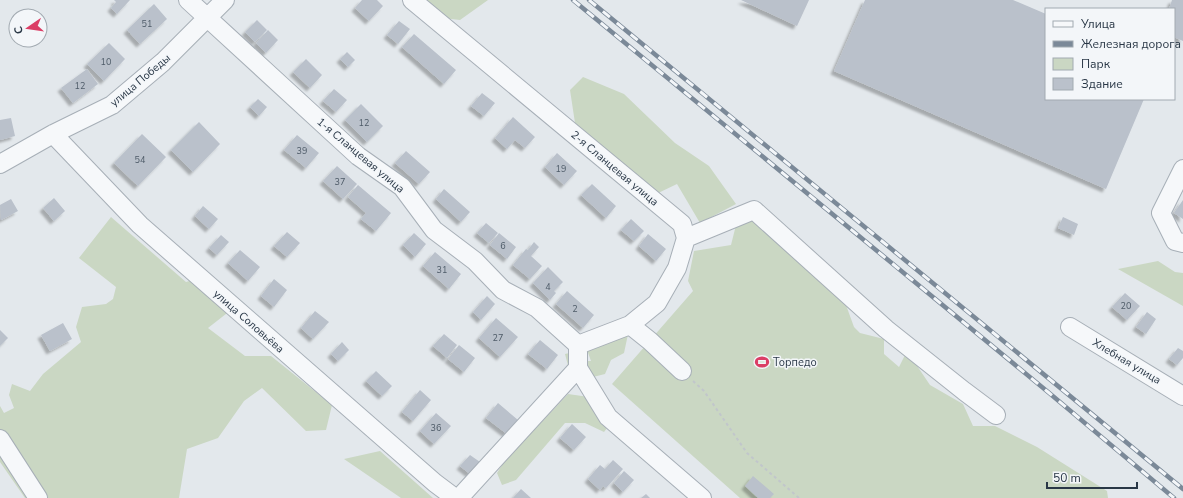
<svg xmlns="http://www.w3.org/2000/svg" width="1183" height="498" font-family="'Nunito Sans',sans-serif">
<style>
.green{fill:#cad7c3}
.building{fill:#bac1cb;filter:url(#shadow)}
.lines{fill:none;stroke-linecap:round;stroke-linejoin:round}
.minor-casing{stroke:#a7afb7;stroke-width:20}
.path{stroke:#c1c6cb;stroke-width:2;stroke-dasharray:3 3;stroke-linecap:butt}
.minor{stroke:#f6f8fa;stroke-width:18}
.rail-casing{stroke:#7b8998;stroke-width:4.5}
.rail{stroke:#f3f6f9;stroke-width:3;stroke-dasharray:9;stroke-linecap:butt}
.labels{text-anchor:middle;stroke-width:3;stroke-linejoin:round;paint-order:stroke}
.number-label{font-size:9px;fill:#4d5a67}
.street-label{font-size:11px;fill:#293746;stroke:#f3f6f9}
.poi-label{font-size:11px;fill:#293746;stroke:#f3f6f9;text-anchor:start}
</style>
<defs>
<filter id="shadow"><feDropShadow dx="-3.5" dy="3.5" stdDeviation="1" flood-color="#0004"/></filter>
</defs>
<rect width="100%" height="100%" fill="#e3e8ec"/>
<!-- green -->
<path class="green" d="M402,0H488L460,20L416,15Z
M583,77L624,94L675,143L709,166L736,204L700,223L677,184L654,195L609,160L575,123L570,90Z
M111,217L186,282L200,278L231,310L208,328L245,356H271L332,405L326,430L306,431L262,388L244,401L218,438L187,449L179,498H25L0,462V406L4,413L14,408L9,395L12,384L30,391L43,374L81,342L76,327L82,307L106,304L113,299L116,287L79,258Z
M753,219L802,266L842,294L854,327L860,333L884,339V354L899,367L907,351L930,385L963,404L973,426H995L1037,447L1107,491L1108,498H740L612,384L693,291L688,281L694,251L731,245L736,225Z
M1158,261L1175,272L1183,273V306L1118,269Z
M630,325L624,353L611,360L605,374L577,381L570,373L565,354L574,352L582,361H591L586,347Z
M568,394L589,397L611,423L604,432L585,423H565L516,480L502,485L497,473L504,462Z
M380,451L433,498H401L344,459Z"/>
<!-- building -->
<path class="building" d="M114,0H130L117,14L111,8L116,2Z
M362,0H377L383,6L369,21L355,8Z
M741,0H809L797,26Z
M865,0H1013L1046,14V99H1144L1106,189L834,71Z
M1172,0H1183V41L1174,37V9H1169Z
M154,4L167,19L140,44L127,30Z
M257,20L267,30L255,42L245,32Z
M399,21L410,29L398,44L387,35Z
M268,30L278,40L266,53L256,43Z
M414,34L456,70L444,84L402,47Z
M109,43L125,59L104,81L87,64Z
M347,52L355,60L348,67L340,59Z
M306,59L322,75L310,88L293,72Z
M87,69L98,84L73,103L61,88Z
M334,89L347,100L336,112L323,101Z
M482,93L495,103L484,116L471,106Z
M258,99L267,107L259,116L250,107Z
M361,104L383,126L367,142L345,120Z
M513,117L535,137L525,148L515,140L507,149L495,138Z
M11,118L15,136L0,140V120Z
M199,122L220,144L193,172L171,150Z
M142,134L166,157L138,186L114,163Z
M297,135L319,153L306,168L284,150Z
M406,151L430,172L419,184L395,163Z
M557,153L577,171L564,185L545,167Z
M337,166L357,184L343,199L323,181Z
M592,184L616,206L606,218L581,195Z
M358,185L391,213L376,231L361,219L366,213L348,197Z
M444,189L470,212L461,222L436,199Z
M54,198L65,211L54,221L43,208Z
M11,199L18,211L1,220L0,205Z
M1183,200V219L1174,213Z
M203,206L218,219L209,229L195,216Z
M1063,217L1078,224L1074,235L1058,228Z
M631,219L644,231L634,241L621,230Z
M486,223L498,233L489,243L477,233Z
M287,232L300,243L287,257L274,246Z
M414,233L426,244L415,257L403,245Z
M499,233L516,247L507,259L490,245Z
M648,234L666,249L656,261L639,246Z
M221,235L229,242L217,255L209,248Z
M534,242L539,247L531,256L542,266L530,279L513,265L526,249L528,250Z
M240,250L260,267L248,281L228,263Z
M435,252L461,274L449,289L423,266Z
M548,267L563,282L554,291L556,293L550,300L533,283Z
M274,279L287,290L274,307L261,296Z
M567,291L594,315L583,328L556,304Z
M1125,293L1140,306L1127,320L1112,307Z
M487,296L495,304L481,320L473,312Z
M315,311L329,322L313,339L301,328Z
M1147,312L1156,319L1146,334L1136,327Z
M496,318L518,337L500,357L479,338Z
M63,323L72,339L50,351L41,335Z
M0,330L8,338L0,346Z
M444,334L457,345L447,358L433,346Z
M540,340L558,355L547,369L528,354Z
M342,342L349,350L338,361L331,354Z
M459,345L475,358L464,372L448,359Z
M1178,348L1183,351V358L1177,365L1169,359Z
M376,371L392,386L382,396L366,381Z
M420,390L431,400L413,421L402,412Z
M498,403L518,420L507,434L486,418Z
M436,413L451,426L434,444L420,431Z
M572,424L586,437L574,450L560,438Z
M470,455L480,462L470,474L460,466Z
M613,460L623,469L606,488L603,486L600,490L588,479L600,465L605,469Z
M624,471L634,480L623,492L614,483Z
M753,476L774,494L770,498H758L745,486Z
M521,489L531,498H513Z
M646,494L650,498H641Z"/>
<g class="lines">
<defs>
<path id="minor" d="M188,0L358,156L402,187L434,230L475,261L503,290L537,308L578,345V368L608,417L702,498
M412,0L682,224L686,238L677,268L657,303L630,325L578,345
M53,134L140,225L435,483L455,498
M0,164L53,134L112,105L163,62L225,0
M1183,169L1161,213L1175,241L1183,243
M686,238L754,210L886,329L964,391L996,415
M630,325L650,341L682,371
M1070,327L1183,396
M0,439L38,498
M459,498L578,368"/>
</defs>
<!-- minor casing -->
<use href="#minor" class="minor-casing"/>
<!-- path -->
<path class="path" d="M693,381L704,391L747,453L799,498"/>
<!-- minor -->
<use href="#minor" class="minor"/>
<defs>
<path id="rail" d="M573,0L1048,392L1174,498
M589,0L1183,489"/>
</defs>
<!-- rail casing -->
<use href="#rail" class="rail-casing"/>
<!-- rail -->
<use href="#rail" class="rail"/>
</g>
<!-- icons -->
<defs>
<symbol id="stadium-bare" viewBox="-9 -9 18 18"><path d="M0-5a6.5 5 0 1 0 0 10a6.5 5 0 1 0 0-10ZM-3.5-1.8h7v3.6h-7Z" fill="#db3e66" stroke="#f3f6f9" stroke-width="2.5" paint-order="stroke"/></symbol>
</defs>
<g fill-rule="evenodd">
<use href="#stadium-bare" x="752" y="352" width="20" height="20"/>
</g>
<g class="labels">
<!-- number labels -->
<g class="number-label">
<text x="147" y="27">51</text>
<text x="106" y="65">10</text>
<text x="80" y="89">12</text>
<text x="364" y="126">12</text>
<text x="302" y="154">39</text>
<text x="140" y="163">54</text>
<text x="561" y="172">19</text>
<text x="340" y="185">37</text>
<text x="503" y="249">6</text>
<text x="442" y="273">31</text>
<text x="548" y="290">4</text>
<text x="1126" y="309">20</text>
<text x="575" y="312">2</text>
<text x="498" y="341">27</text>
<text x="436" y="431">36</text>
</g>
<!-- street labels -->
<g class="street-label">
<text transform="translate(140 80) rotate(-40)" y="4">улица Победы</text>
<text transform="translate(361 155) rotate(40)" y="4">1-я Сланцевая улица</text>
<text transform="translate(615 168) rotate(40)" y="4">2-я Сланцевая улица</text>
<text transform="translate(249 321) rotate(41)" y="4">улица Соловьёва</text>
<text transform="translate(1127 361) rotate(31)" y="4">Хлебная улица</text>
</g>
<!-- poi labels -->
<g class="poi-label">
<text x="773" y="366">Торпедо</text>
</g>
</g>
<!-- legend -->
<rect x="1045" y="8" width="130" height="92" fill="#f3f6f9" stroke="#a2aab1"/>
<rect x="1053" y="21" width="20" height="6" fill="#f6f8fa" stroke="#a2aab1"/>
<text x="1081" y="28" font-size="12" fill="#293746">Улица</text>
<rect x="1053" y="41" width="20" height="6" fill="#7b8998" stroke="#a2aab1"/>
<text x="1081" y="48" font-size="12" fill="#293746">Железная дорога</text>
<rect x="1053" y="58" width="20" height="12" fill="#cad7c3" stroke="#a2aab1"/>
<text x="1081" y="68" font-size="12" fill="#293746">Парк</text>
<rect x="1053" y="78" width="20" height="12" fill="#bac1cb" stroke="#a2aab1"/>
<text x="1081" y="88" font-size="12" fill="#293746">Здание</text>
<!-- north arrow -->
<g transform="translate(28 28) rotate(257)"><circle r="19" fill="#f3f6f9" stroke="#a2aab1"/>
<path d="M0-3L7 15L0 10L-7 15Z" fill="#db3e66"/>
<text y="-6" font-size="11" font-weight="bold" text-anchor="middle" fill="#293746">С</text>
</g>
<!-- scale -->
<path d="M1047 482v6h90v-6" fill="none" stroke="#293746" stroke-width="2"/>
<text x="1053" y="482" font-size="12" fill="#293746" stroke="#f3f6f9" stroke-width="3" paint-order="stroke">50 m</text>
</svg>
